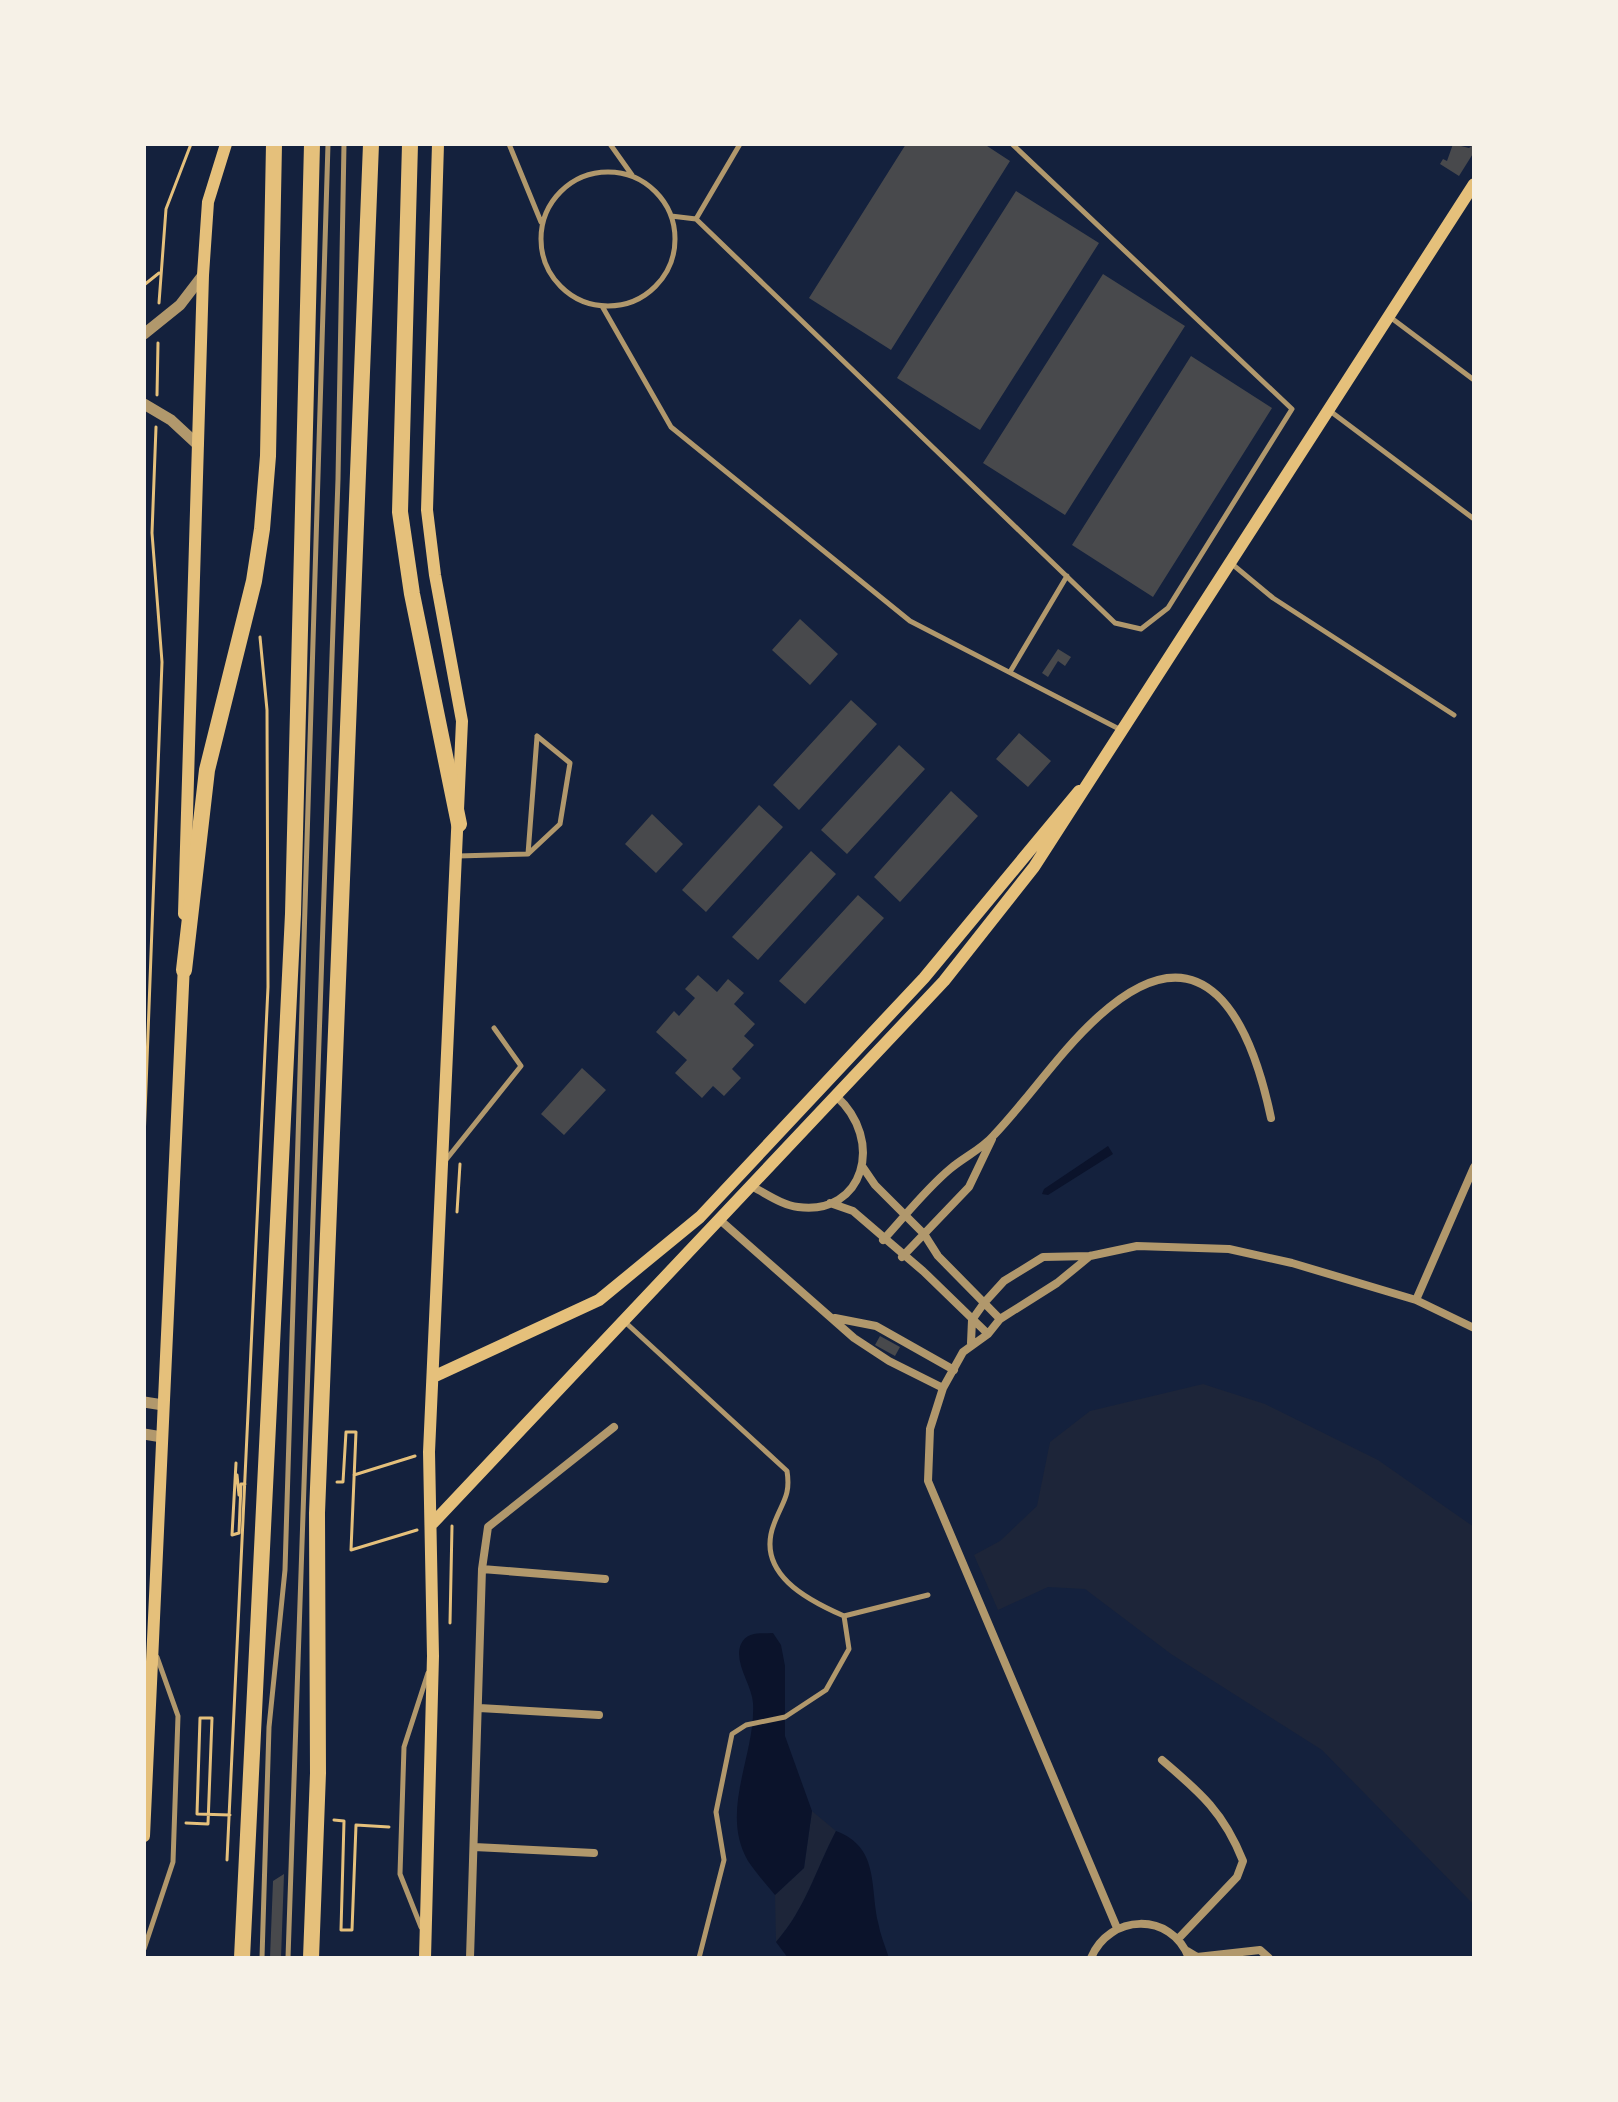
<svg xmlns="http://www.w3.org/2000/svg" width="1618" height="2102" font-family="Inter,sans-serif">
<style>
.green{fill:#1d2539}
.water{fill:#0b132b}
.building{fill:#48494c}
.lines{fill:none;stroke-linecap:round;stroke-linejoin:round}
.path{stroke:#e5c07b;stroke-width:3}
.service{stroke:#b1986c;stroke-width:5}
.minor{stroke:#b1986c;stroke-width:8}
.tertiary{stroke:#b1986c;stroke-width:11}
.secondary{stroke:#e5c07b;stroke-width:12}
.motorway{stroke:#e5c07b;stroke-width:16}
</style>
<rect width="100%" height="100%" fill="#14213d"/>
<!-- green -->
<path class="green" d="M1203,1384L1265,1404L1378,1460L1474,1527V1905L1322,1750L1171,1654L1085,1589L1048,1587L998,1610L974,1555L1000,1541L1037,1506L1050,1442L1090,1411Z
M812,1811L836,1831C816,1869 806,1908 776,1942L775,1895L804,1868Z"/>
<!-- water -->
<path class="water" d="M1108,1146L1113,1154L1048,1195L1042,1194L1044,1189Z
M773,1633L781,1645L785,1666V1736L812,1811L804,1868L775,1895C766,1884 756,1873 748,1861C719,1811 756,1755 753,1703C752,1685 733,1662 741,1644C747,1631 761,1634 773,1633Z
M836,1831C879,1847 870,1885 878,1922C880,1934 885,1946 889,1958H788L776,1942C806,1908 816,1869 836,1831Z"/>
<!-- building -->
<path class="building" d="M906,144H984L1010,161L891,350L809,298Z
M1453,144L1469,148L1474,144V152L1459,176L1440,164L1443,159L1447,161Z
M1016,191L1099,243L980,430L897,378Z
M1103,274L1185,326L1065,515L983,463Z
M1191,356L1272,408L1153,597L1072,545Z
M800,619L838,654L810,685L772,650Z
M1058,649L1071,657L1065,666L1058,661L1048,677L1042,673Z
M851,700L877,724L799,810L773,785Z
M1019,733L1051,761L1028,787L996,759Z
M899,745L925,769L847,854L821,830Z
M951,791L978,816L900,902L874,877Z
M759,805L783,827L706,912L682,890Z
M652,814L683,844L656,873L625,844Z
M811,851L836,874L758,960L732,937Z
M858,895L884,918L805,1004L779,981Z
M698,975L717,992L728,979L744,993L734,1004L755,1024L744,1036L754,1045L732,1069L741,1078L724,1096L713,1086L702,1098L675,1073L687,1060L656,1032L674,1011L679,1016L695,998L685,989Z
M582,1068L606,1090L564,1135L541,1114Z
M880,1336L900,1347L895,1356L875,1345Z
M284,1874L281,1958H270L273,1881Z"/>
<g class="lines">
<!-- path -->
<path class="path" d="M144,285L159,273
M159,303L166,209L191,144
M157,395L158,343
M144,1140L162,662L152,533L156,427
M457,1212L460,1164
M236,1463L232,1535L239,1533L241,1484H245
M237,1475L239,1495
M354,1475L415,1456
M337,1482H343L346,1432H356L351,1550L417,1530
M450,1623L452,1526
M334,1820L344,1821L341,1930H352L356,1825L389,1827
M186,1823L208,1824L212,1718H200L197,1814L230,1815
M227,1860L268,987L267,710L260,637"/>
<!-- service -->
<path class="service" d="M509,144L541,222
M610,144L632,175
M541 239a67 67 0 1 1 134 0a67 67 0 1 1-134 0Z
M671,216L696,219L1115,623L1141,629L1168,608L1292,409L1012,144
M696,219L740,144
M602,306L671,427L910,621L1121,730
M1390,317L1474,380
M1330,411L1474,519
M1232,564L1273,598L1454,715
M1010,672L1067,576
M528,854L537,737
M458,856L528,854L560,824L570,763L537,736
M445,1161L521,1066L494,1028
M625,1322L787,1471C791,1496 782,1502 774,1524C755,1573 807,1600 844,1616L928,1595
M421,1927L400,1874L404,1747L428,1673
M144,1949L173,1862L178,1716L157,1657
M262,1958L269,1727L285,1570L328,144
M288,1958L338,479L344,144
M699,1958L724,1860L716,1812L732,1734L746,1725L785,1717L826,1690L849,1649L844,1616"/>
<!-- minor -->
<path class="minor" d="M862,1166L875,1185L924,1234L938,1256L1000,1319
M753,1187C767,1194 782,1205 798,1207C864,1216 885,1140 836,1096
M830,1203L853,1211L923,1271L988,1334
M720,1220L854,1338L889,1361L943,1388
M883,1240C905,1216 926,1189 950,1169C964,1157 982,1149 994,1135C1030,1097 1060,1051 1099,1016C1205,920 1251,1023 1271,1118
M1090,1256L1057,1283L1000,1319L988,1334L963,1352L943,1388L930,1429L928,1481L1117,1928
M902,1257L969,1187L992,1139
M1416,1300L1474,1167
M835,1318L876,1326L954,1370
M971,1343L972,1320L984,1303L1004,1281L1043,1257L1090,1256L1137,1246L1229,1249L1292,1263L1416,1300L1474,1328
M482,1569L605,1579
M479,1708L599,1715
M1162,1760C1201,1793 1224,1813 1243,1861L1237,1877L1178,1939
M474,1847L594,1853
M1187,1951L1197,1957L1260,1950L1269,1958
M470,1958L482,1569L488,1527L614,1427
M1091,1958C1109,1914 1171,1911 1189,1958"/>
<!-- tertiary -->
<path class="tertiary" d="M144,334L180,305L203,275
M144,404L171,420L198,445
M144,1402L163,1405
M144,1434L162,1437"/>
<!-- secondary -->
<path class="secondary" d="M184,914L203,275L208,202L226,144
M433,1377L599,1300L700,1217L924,978L1079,791
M431,1525L944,981L1034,867L1474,184
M144,1836L184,964
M425,1958L433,1656L429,1452L462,721L435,575L427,510L438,144"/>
<!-- motorway -->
<path class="motorway" d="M410,144L400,512L412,594L459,824
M184,970L207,770L254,581L262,529L268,456L274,144
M242,1958L293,914L312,144
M311,1958L318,1773L317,1513L371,144"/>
</g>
<!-- border -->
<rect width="1618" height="2102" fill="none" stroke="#f6f1e7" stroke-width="292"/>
</svg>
